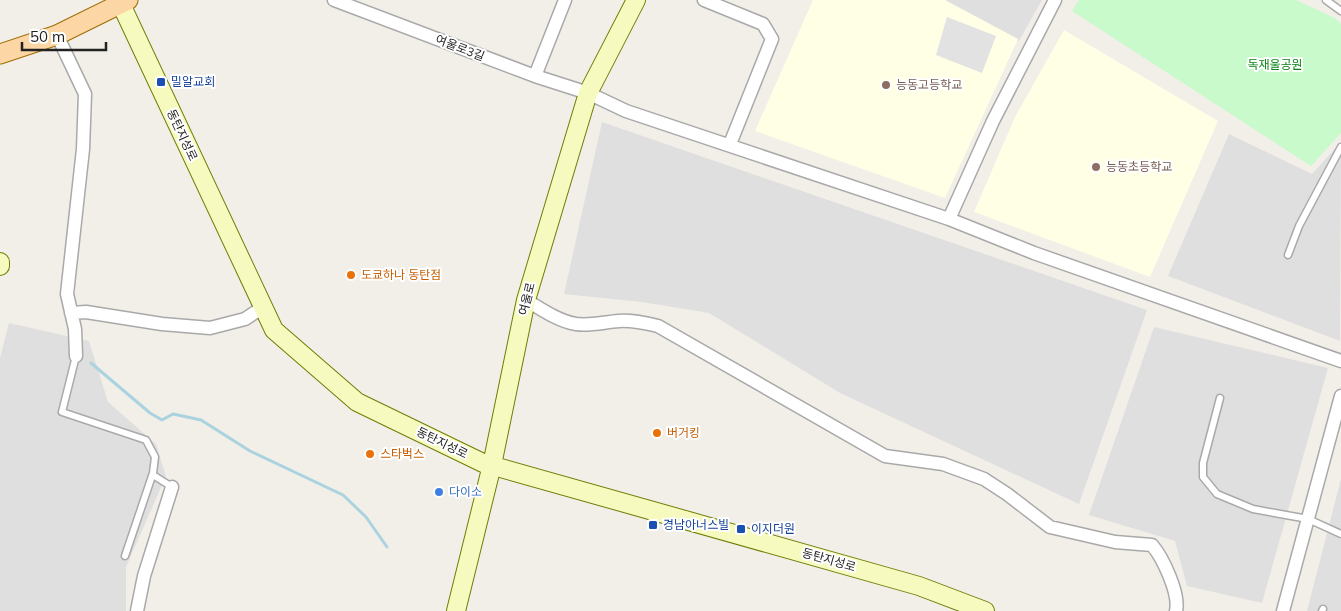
<svg xmlns="http://www.w3.org/2000/svg" width="1341" height="611" font-family="Mulish,'Noto Sans KR',sans-serif">
<style>
.residential{fill:#e0dfdf}
.education{fill:#ffffe5}
.park{fill:#c8facc}
.parking{fill:#e2e2e2}
.lines{fill:none;stroke-linecap:round;stroke-linejoin:round}
.stream{stroke:#aad3df;stroke-width:3}
.lane-casing{stroke:#a9a9a9;stroke-width:9}
.street-casing{stroke:#a9a9a9;stroke-width:15}
.secondary-casing{stroke:#707d05;stroke-width:20}
.primary-casing{stroke:#a06b00;stroke-width:21}
.lane{stroke:#fff;stroke-width:6}
.street{stroke:#fff;stroke-width:12}
.secondary{stroke:#f7fabf;stroke-width:18}
.primary{stroke:#fcd6a4;stroke-width:19}
.transit-dot{fill:#1a4fb4;stroke:#fff;stroke-width:2}
.education-dot{fill:#8d6e63;stroke:#fff;stroke-width:2}
.food-dot{fill:#e8710a;stroke:#fff;stroke-width:2}
.shop-dot{fill:#3f7fe0;stroke:#fff;stroke-width:2}
.labels{text-anchor:middle;stroke-width:4;stroke-linejoin:round;paint-order:stroke}
.street-label{font-size:12px;fill:#222;stroke:#fff}
.park-label{font-size:12px;fill:#0c8416;stroke:#fff}
.transit-label{font-size:12px;fill:#164399;stroke:#fff;text-anchor:start}
.education-label{font-size:12px;fill:#785e54;stroke:#fff;text-anchor:start}
.food-label{font-size:12px;fill:#c56008;stroke:#fff;text-anchor:start}
.shop-label{font-size:12px;fill:#366cbe;stroke:#fff;text-anchor:start}
</style>
<rect width="100%" height="100%" fill="#f2efe9"/>
<!-- residential -->
<path class="residential" d="M943,0H1042L1019,41Z
M602,122L1147,310L1079,504L840,393L709,313L642,302L564,294Z
M1229,134L1312,174L1341,142L1340,341L1168,276Z
M9,323L89,341L108,402L156,444L166,476L126,567V611H0V358Z
M1154,327L1328,368L1262,603L1187,586L1175,541L1089,515Z
M1341,479V611H1307Z"/>
<!-- education -->
<path class="education" d="M813,0H945L1018,39L945,198L755,131Z
M1064,30L1218,121L1150,277L974,212L1015,117Z"/>
<!-- park -->
<path class="park" d="M1079,0H1296L1335,18L1341,24V133L1311,166L1072,11Z"/>
<!-- parking -->
<path class="parking" d="M947,17L996,36L982,73L936,55Z"/>
<g class="lines">
<!-- stream -->
<path class="stream" d="M91,363L150,413L162,420L173,414L201,420L250,451L343,495L366,517L387,547"/>
<defs>
<path id="lane" d="M1326,0L1341,11
M1288,255L1299,226L1341,147
M76,356L62,412L146,440L155,457L153,473L125,556
M1220,398L1203,463V477L1217,494L1253,509L1308,519L1341,534
M153,475L172,487
M1322,611L1323,609"/>
<path id="street" d="M334,0L535,76L588,93L626,111L949,219L1034,253L1341,361
M704,0L763,24L772,39L730,144
M57,35L85,94L83,149L67,294L75,329L76,356
M535,76L565,0
M949,219L993,121L1055,0
M526,300C541,309 558,321 576,324C591,326 604,322 619,321C632,320 645,323 658,326L885,456L943,464L984,479L1007,494L1050,527L1115,542L1152,545C1163,558 1180,594 1176,611
M71,313L86,312L162,324L210,328L245,319L263,307
M137,611L144,576L172,487
M1283,611L1341,396"/>
<path id="secondary" d="M119,0L274,330L357,402L483,463L919,586L985,611
M0,262V266
M456,611L492,465L526,300L588,93L636,0"/>
<path id="primary" d="M0,54L57,35L128,0"/>
</defs>
<!-- lane casing -->
<use href="#lane" class="lane-casing"/>
<!-- street casing -->
<use href="#street" class="street-casing"/>
<!-- secondary casing -->
<use href="#secondary" class="secondary-casing"/>
<!-- primary casing -->
<use href="#primary" class="primary-casing"/>
<!-- lane -->
<use href="#lane" class="lane"/>
<!-- street -->
<use href="#street" class="street"/>
<!-- secondary -->
<use href="#secondary" class="secondary"/>
<!-- primary -->
<use href="#primary" class="primary"/>
</g>
<!-- markers -->
<g class="transit-dot">
<rect x="156" y="77" width="10" height="10" rx="2.5"/>
<rect x="648" y="520" width="10" height="10" rx="2.5"/>
<rect x="736" y="524" width="10" height="10" rx="2.5"/>
</g>
<g class="education-dot">
<circle cx="886" cy="85" r="5"/>
<circle cx="1096" cy="167" r="5"/>
</g>
<g class="food-dot">
<circle cx="351" cy="275" r="5"/>
<circle cx="657" cy="433" r="5"/>
<circle cx="370" cy="454" r="5"/>
</g>
<circle class="shop-dot" cx="439" cy="492" r="5"/>
<g class="labels">
<!-- street labels -->
<g class="street-label">
<text transform="translate(460 48) rotate(21)" y="4">여울로3길</text>
<text transform="translate(182 135) rotate(65)" y="4">동탄지성로</text>
<text transform="translate(527 299) rotate(-76)" y="4">여울로</text>
<text transform="translate(442 443) rotate(26)" y="4">동탄지성로</text>
<text transform="translate(829 560) rotate(16)" y="4">동탄지성로</text>
</g>
<!-- park labels -->
<g class="park-label">
<text x="1275" y="69">독재울공원</text>
</g>
<!-- transit labels -->
<g class="transit-label">
<text x="171" y="86">밀알교회</text>
<text x="663" y="529">경남아너스빌</text>
<text x="751" y="533">이지더원</text>
</g>
<!-- education labels -->
<g class="education-label">
<text x="896" y="89">능동고등학교</text>
<text x="1106" y="171">능동초등학교</text>
</g>
<!-- food labels -->
<g class="food-label">
<text x="361" y="279">도쿄하나 동탄점</text>
<text x="667" y="437">버거킹</text>
<text x="380" y="458">스타벅스</text>
</g>
<!-- shop labels -->
<g class="shop-label">
<text x="449" y="496">다이소</text>
</g>
</g>
<!-- scale -->
<path d="M22 42v8h84v-8" fill="none" stroke="#222222" stroke-width="2.5"/>
<text x="30" y="42" font-size="15" fill="#222222" stroke="#ffffff" stroke-width="4" paint-order="stroke">50 m</text>
</svg>
